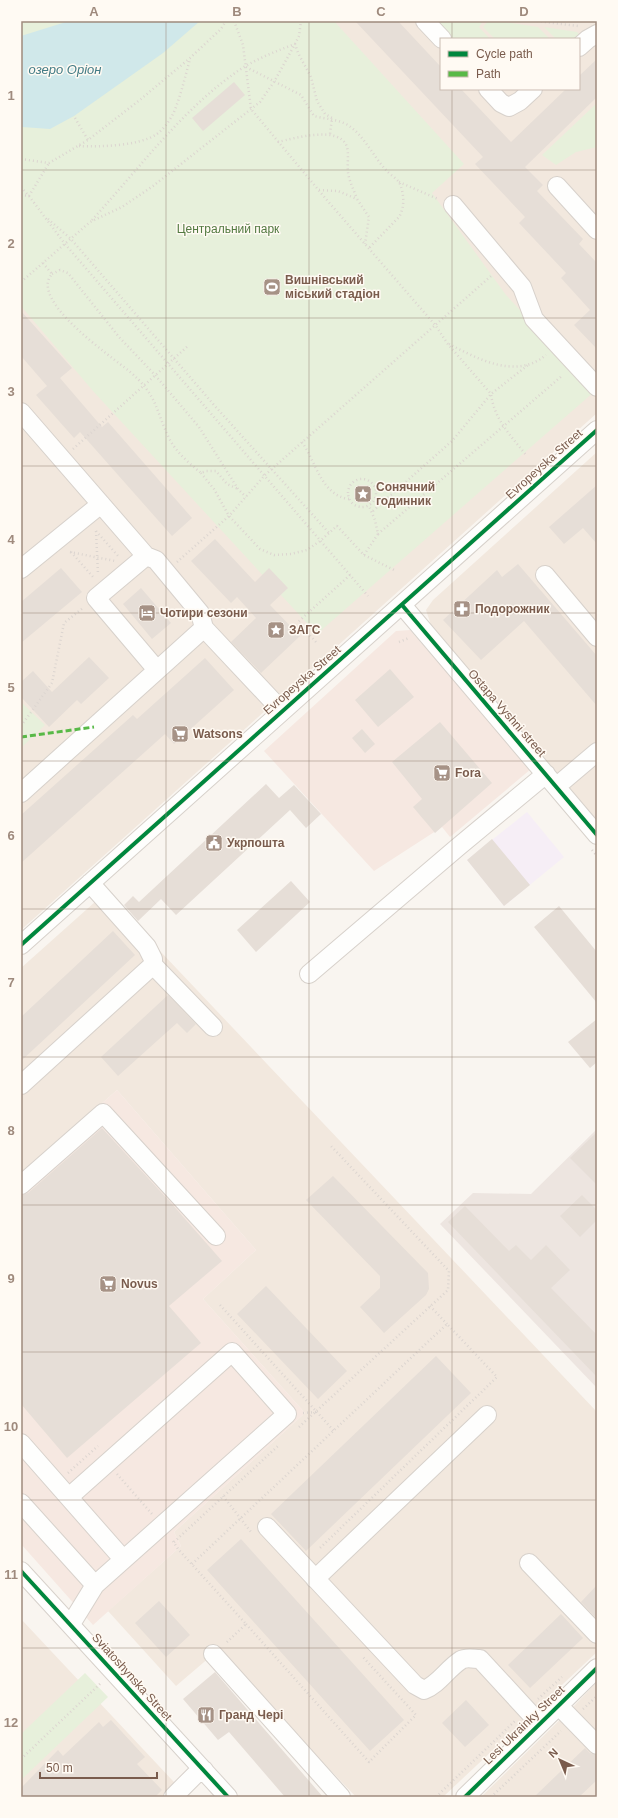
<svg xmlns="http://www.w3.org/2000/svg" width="618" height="1818" font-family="Arial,sans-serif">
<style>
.residential{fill:#f2e8de;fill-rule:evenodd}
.commercial{fill:#f6e8e1}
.industrial{fill:#ede5e0}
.education{fill:#f6eef6}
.green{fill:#e7f0db}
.water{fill:#d0e8ea}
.building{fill:#e6ded7}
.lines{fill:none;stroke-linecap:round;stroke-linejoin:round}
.minor-casing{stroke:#d7d1cb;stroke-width:20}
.path{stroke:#dcd5d0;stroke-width:2.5;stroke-dasharray:1 3;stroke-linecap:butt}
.minor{stroke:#fefefd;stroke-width:18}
.quiet{stroke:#58b947;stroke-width:3;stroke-dasharray:6 3;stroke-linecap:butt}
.cycleway-casing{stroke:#fffaf3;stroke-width:6}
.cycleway{stroke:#00873e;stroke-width:4}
.grid{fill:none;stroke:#9f8a7d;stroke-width:1;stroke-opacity:0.55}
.labels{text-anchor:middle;stroke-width:3;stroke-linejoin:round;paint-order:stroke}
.park-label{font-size:12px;fill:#537a41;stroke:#fffaf3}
.poi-label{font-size:12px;font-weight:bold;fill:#7a5c4d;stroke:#fffaf3;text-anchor:start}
.street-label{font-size:12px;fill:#7a5c4d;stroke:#fffaf3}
.water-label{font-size:13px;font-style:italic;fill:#437c86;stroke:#fffaf3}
.neatline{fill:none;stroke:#9f8a7d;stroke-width:1.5}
.grid-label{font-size:13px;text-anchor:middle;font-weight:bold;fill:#9f8a7d}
</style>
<rect width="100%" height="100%" fill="#f9f5f0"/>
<!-- residential -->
<path class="residential" d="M21,21H597V413L21,930ZM441,39H579V89H441Z
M597,452V821L431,625L426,610L433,600Z
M105,893L597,1412V1652L443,1797H356L217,1651L176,1686L108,1611L181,1546L174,1532L305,1413L203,1299L256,1250L117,1090L21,1175V968Z
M21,1619L188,1797H21Z
M597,1682V1797H481L573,1707Z"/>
<!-- commercial -->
<path class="commercial" d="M410,630L531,769L450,837L442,827L374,871L264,751L396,631Z
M117,1090L256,1250L203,1299L305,1413L174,1532L181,1546L93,1625L21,1544V1175Z"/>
<!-- industrial -->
<path class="industrial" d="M597,1129V1388L440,1224L473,1193L531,1194Z"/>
<!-- education -->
<path class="education" d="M527,812L564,857L504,906L467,860Z"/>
<!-- green -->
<path class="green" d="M21,21H334L464,164L432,193L506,295L595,391L317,634L93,391L21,306Z
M432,21H483L479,27L490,39H449Z
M488,21H499L538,27L550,39H495L483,27Z
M544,27L577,32L583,38L556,39Z
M597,103V147L576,152L556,165L542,155Z
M21,702L45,725L21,748Z
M85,1673L108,1697L21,1780V1734Z"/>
<!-- water -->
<path class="water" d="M69,21H200L163,53L74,116L50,129L22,127L21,36Z"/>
<!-- building -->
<path class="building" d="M355,21H398L441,67V89H461L511,142L566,89H579V76L597,59V97L525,167L543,185L537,191L583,239L579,244L597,263V349L574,325L590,310L561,278L566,273L519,223L525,217L475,164L483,157Z
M234,82L245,95L203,131L192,118Z
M21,311L72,368L60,378L102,427L108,422L192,518L172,536L80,432L74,438L36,395L47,386L21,356Z
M597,485V544L583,528L564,544L549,527Z
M215,539L255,582L269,568L288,588L270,605L300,636L261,673L231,642L256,618L237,597L231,603L191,561Z
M518,564L597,656V706L524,621L481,660L443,620L497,570L502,577Z
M61,568L82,592L21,643V602Z
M141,588L171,623L152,639L123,604Z
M89,657L109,678L81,704L77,700L49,727L21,697V682L33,671L52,692Z
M205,658L234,690L174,744L165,734L21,863V815L133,715L137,719Z
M390,669L414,697L378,727L355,700Z
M440,722L492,783L435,833L413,807L422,799L392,762Z
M362,729L375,744L365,753L352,738Z
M266,784L279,798L294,785L321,814L306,828L290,810L176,915L161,899L138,921L124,905L133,896L139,902Z
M492,839L530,885L504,906L467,860Z
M291,881L310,902L256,952L237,930Z
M559,906L597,952V1003L534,927Z
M113,931L135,955L21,1061V1017Z
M168,995L196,1024L187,1033L177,1023L118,1076L101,1057Z
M597,1019V1062L590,1068L568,1042Z
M102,1128L172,1204L222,1261L169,1306L201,1343L67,1458L21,1404V1195L28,1193Z
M597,1132V1185L570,1158Z
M333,1176L428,1273L429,1289L426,1295L384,1333L360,1307L380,1288V1276L306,1200Z
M582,1195L597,1210V1220L580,1237L560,1216Z
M465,1206L509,1251L516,1245L531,1260L546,1245L570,1270L551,1288L597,1335V1377L448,1222Z
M266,1286L347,1371L318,1399L237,1314Z
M436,1356L471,1393L306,1551L271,1514Z
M241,1539L404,1720L370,1751L207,1570Z
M597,1585V1619L581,1602Z
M159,1601L190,1635L166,1657L135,1623Z
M561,1614L583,1638L530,1688L508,1665Z
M215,1672L323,1797H285L229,1732L218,1740L183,1699Z
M466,1700L489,1725L465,1747L442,1723Z
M111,1720L145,1757L137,1764L162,1790L155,1797H21V1788L58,1750L63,1756L99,1722L103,1727Z
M585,1748L590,1753L597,1755V1780L579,1797H534Z"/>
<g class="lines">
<defs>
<path id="minor" d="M425,21L442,39
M579,47L588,39L597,34
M488,89L501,103L509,107L520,101L533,89
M557,186L597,230
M453,205L522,287L534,319L597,387
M21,412L146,556L156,560L200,613L204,628L282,711
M146,556L96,598L157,670
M21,569L101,504
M545,575L597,637
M402,605L597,835
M557,786L597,752
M21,793L204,628
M21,945L597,430
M153,965L213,1027
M309,974L458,847L546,774
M21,1085L153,965V959L147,947L90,883
M21,1185L103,1113L216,1236
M21,1443L123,1559
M69,1497L232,1352L287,1414L95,1585L71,1624
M21,1503L95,1585
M267,1527L415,1685L424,1690C439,1684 447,1669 461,1660C466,1657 474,1659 480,1659L539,1723
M529,1563L597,1634
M21,1571L228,1797
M315,1579L487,1415
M213,1654L341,1797
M558,1705L597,1745
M173,1797L196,1774L204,1770
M465,1797L597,1668"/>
</defs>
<!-- minor casing -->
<use href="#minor" class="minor-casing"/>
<!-- path -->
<path class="path" d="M234,21L243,45L251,109L326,199L436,326L447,343L491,394C494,419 511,436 526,455
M537,21L578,26
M246,67L301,95L314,116C325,119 336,119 346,124C364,134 373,157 387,171C390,175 398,179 400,184C404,194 405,207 399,217L369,248
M75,118L88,140
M278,142C295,138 340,125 347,147C349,155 347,164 348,172C349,181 354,190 357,199
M79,146C101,147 139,146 157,134C164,129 170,120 174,112C181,95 185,77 190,59
M21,159L49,163L88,140L141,99L190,58L221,29L226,21
M399,182L438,199
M21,187L29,196L49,163
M319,190L338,191L357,199L369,217L365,244
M21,195L29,196L65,244L368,596
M48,219L71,239L214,405L329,533
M92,220C138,170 179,113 235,73C253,60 274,52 295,44L298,53L311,77L317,101L325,114L332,118L330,134
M43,263L52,274C28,300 112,357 129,371C158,395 155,410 170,440C177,453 190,464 201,473L206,471H216L227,484L238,489
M52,274L60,270L68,273L119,337L155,375L199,427L238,489L246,497
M21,282L90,222L122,207L153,186L260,102L274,82L295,44L299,36L301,21
M449,344C478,359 516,380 546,355
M302,442C316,462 321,495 349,499
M73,449L189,345
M201,473L214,489L229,516L260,549L274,555L291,554L307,550L320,541L337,526L364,555L396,571
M348 493a14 14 0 1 1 28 0a14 14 0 1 1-28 0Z
M373,511L452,441L491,394L528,365
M96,531L98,574
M96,531L119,557
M378,534L563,375
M70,552L115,561
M71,552L94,578
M364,555L378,534L375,520L369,506
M177,562L229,516L265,475L491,276
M316,642L298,622L350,575
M399,642L409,638
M21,726L52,683L64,623L83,608
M592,850L597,856
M220,1305L334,1431
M430,1306L447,1324
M303,1413L316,1412
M299,1427L448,1290L449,1271L331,1146
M68,1473L98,1446
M117,1474L152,1514
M223,1496L251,1532
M173,1541L178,1549L246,1624L226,1643
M174,1542L278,1446
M192,1564L447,1324L497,1377L319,1549
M246,1624L369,1762L416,1715L362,1656
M538,1699L562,1677
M583,1709L597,1696
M21,1759L102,1682
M436,1797L515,1721
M491,1797L561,1731"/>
<!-- minor -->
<use href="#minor" class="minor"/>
<!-- quiet -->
<path class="quiet" d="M21,737L94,727"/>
<defs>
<path id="cycleway" d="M402,605L597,835
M21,945L597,430
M21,1571L228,1797
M465,1797L597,1668"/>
</defs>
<!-- cycleway casing -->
<use href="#cycleway" class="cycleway-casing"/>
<!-- cycleway -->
<use href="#cycleway" class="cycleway"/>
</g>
<!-- grid -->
<path class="grid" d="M166,21V1797M309,21V1797M452,21V39M452,89V1797M21,170H597M21,318H597M21,466H597M21,613H597M21,761H597M21,909H597M21,1057H597M21,1205H597M21,1352H597M21,1500H597M21,1648H597"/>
<!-- icons -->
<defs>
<symbol id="stadium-square" viewBox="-11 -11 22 22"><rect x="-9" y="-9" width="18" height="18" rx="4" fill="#a69286" stroke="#fffaf3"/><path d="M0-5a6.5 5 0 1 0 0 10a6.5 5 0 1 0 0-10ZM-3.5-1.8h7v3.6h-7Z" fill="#fff"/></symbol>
<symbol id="sight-square" viewBox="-11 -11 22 22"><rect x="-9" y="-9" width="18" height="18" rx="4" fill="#a69286" stroke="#fffaf3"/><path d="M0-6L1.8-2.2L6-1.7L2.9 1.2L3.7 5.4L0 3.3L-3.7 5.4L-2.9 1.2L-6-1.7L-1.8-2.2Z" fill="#fff"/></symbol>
<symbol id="pharmacy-square" viewBox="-11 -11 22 22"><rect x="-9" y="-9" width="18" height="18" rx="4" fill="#a69286" stroke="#fffaf3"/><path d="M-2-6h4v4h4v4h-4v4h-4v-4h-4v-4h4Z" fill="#fff"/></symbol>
<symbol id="hotel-square" viewBox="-11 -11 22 22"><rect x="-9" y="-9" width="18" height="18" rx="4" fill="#a69286" stroke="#fffaf3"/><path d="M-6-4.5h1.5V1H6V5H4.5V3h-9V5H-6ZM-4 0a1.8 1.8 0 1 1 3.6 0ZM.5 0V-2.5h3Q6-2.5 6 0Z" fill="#fff"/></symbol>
<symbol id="supermarket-square" viewBox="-11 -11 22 22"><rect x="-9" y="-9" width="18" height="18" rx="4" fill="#a69286" stroke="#fffaf3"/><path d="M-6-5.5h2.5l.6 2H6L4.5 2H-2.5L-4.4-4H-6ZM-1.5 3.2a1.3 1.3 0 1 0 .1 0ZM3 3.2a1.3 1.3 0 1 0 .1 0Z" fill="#fff"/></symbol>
<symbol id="civic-square" viewBox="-11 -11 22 22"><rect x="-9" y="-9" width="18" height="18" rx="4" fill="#a69286" stroke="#fffaf3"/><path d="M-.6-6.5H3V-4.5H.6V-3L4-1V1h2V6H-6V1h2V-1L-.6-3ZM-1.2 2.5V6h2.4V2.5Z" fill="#fff"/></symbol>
<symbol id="restaurant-square" viewBox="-11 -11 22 22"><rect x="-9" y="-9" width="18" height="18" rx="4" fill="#a69286" stroke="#fffaf3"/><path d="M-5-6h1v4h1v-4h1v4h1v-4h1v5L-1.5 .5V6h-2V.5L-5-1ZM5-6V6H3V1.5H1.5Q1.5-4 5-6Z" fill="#fff"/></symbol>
</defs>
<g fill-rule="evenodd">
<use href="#stadium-square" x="262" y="277" width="20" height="20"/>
<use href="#sight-square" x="353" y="484" width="20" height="20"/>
<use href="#pharmacy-square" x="452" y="599" width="20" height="20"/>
<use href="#hotel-square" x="137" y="603" width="20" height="20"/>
<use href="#sight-square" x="266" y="620" width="20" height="20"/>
<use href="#supermarket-square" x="170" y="724" width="20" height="20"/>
<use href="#supermarket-square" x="432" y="763" width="20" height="20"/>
<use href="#civic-square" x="204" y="833" width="20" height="20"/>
<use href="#supermarket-square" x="98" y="1274" width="20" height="20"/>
<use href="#restaurant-square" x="196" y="1705" width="20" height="20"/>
</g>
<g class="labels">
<!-- park labels -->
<g class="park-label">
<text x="228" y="233">Центральний парк</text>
</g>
<!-- poi labels -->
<g class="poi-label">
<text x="285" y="284">Вишнівський<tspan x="285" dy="14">міський стадіон</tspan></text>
<text x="376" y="491">Сонячний<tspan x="376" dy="14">годинник</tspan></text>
<text x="475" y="613">Подорожник</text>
<text x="160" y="617">Чотири сезони</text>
<text x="289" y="634">ЗАГС</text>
<text x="193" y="738">Watsons</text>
<text x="455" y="777">Fora</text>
<text x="227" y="847">Укрпошта</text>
<text x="121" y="1288">Novus</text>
<text x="219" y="1719">Гранд Чері</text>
</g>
<!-- street labels -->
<g class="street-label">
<text transform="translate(544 464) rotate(-42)" y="4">Evropeyska Street</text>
<text transform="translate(302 680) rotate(-41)" y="4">Evropeyska Street</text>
<text transform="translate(507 713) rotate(49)" y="4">Ostapa Vyshni street</text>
<text transform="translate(132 1677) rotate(48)" y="4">Sviatoshynska Street</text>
<text transform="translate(524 1725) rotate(-44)" y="4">Lesi Ukrainky Street</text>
</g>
<!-- water labels -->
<g class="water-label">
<text x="65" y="74">озеро Оріон</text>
</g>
</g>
<!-- border -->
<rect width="618" height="1818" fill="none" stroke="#fffaf3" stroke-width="44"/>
<!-- legend -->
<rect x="440" y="38" width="140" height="52" fill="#fffaf3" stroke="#cabbb1"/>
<rect x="448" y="51" width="20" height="6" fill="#00873e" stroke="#cabbb1"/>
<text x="476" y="58" font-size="12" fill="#7a5c4d">Cycle path</text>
<rect x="448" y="71" width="20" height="6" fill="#58b947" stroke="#cabbb1"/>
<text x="476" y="78" font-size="12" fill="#7a5c4d">Path</text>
<!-- north arrow -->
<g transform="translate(560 1760) rotate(316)" stroke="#fffaf3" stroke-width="3" paint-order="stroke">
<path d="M0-3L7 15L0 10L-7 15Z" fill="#7a5c4d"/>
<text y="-6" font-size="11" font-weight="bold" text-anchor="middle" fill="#7a5c4d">N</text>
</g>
<!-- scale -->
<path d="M40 1772v6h117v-6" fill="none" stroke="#7a5c4d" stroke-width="2"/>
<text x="46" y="1772" font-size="12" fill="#7a5c4d" stroke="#fffaf3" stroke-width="3" paint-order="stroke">50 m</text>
<rect x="22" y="22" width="574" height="1774" class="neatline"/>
<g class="grid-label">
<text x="94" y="16">A</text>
<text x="237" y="16">B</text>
<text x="381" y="16">C</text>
<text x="524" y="16">D</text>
<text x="11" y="100">1</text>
<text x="11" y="248">2</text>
<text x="11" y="396">3</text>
<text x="11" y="544">4</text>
<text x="11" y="692">5</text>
<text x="11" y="840">6</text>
<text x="11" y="987">7</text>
<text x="11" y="1135">8</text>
<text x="11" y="1283">9</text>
<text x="11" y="1431">10</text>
<text x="11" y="1579">11</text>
<text x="11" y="1727">12</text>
</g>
</svg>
